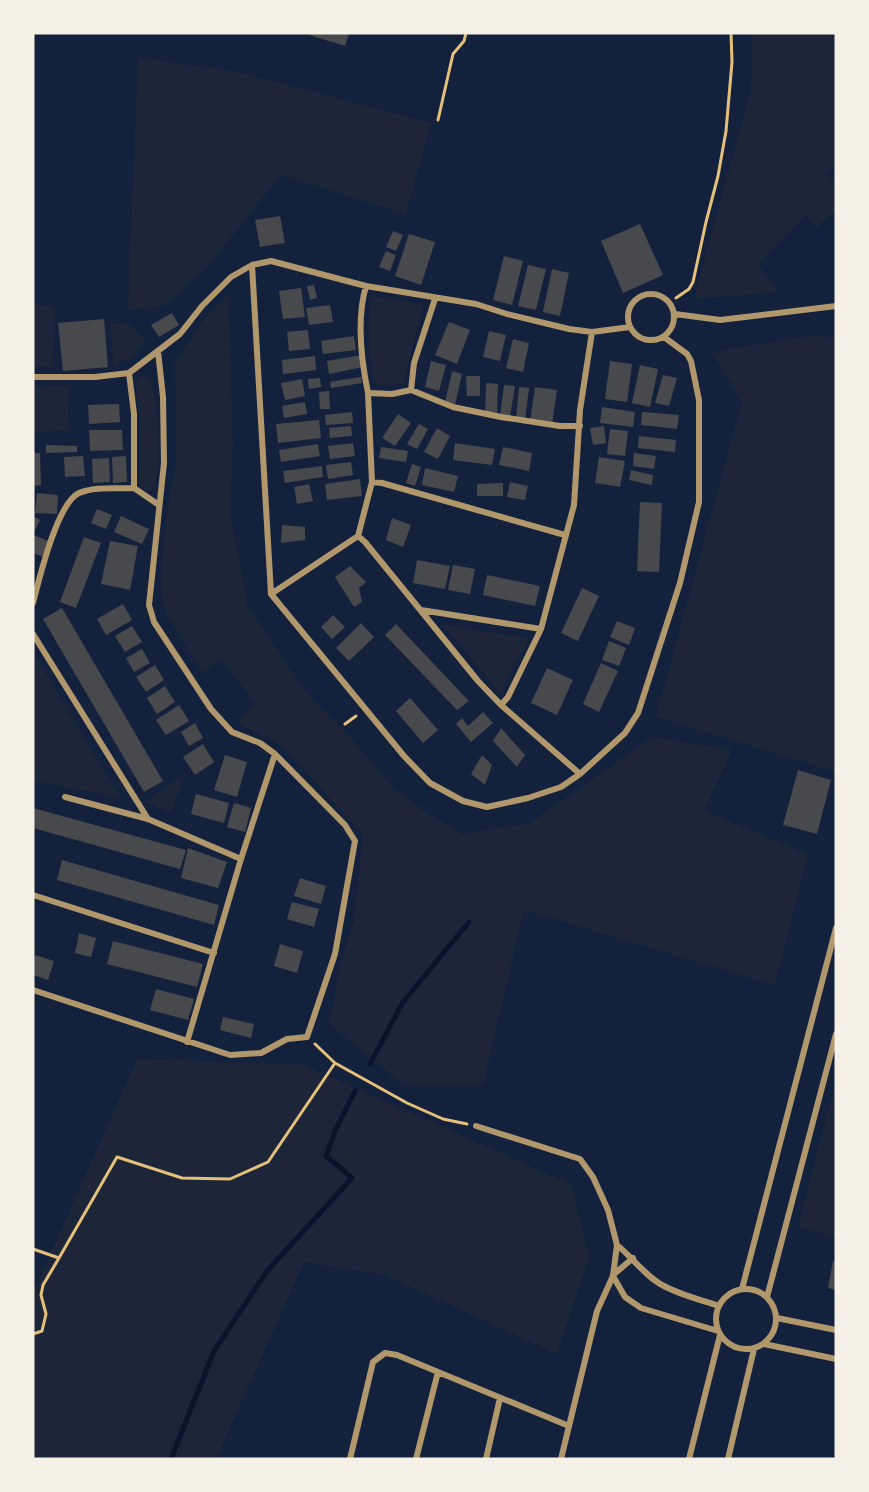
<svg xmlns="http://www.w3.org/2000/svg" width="869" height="1492" font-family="Karla,sans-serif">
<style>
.green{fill:#1d2539}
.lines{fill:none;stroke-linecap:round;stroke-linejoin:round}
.stream{stroke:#0b132b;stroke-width:5}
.building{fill:#48494c}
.path{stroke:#e5c07b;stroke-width:3}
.minor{stroke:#b1986c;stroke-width:6}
</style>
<rect width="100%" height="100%" fill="#14213d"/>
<!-- green -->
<path class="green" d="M752,33H836V165L827,174L836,186V211L817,227L806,215L758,264L778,292L694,299L751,89Z
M138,58L234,71L431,123L406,214L281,175L210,264L165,305L128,311Z
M228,295L233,445L230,515L242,573L247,605L307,693L350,737L395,790L426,812L461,834L530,823L652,737L732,750L704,810L808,854L775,985L524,910L483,1085H403L329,1024L342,957L354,921L363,835L282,745L237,723L255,704L222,660L202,672L165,612L161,583L165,523L176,463L175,361L208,315Z
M372,296L423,305L403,384L374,385C369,353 367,328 372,296Z
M33,304L55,307L52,367L33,366Z
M128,323L146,338L133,357L114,365L110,324Z
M816,335L836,338V772L656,717L742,402L712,352Z
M144,376L151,380C159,414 161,453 155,488L147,491L139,486L140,427L136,389L137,378Z
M67,386L69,430L33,433V387Z
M443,625L529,638L500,693Z
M33,651L120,797L33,781Z
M176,779L182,782L171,813L146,802Z
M137,1059L304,1065L572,1185L589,1258L557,1354L385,1275L304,1262L216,1459H33V1293Z
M836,1081V1237L798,1227Z"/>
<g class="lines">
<!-- stream -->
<path class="stream" d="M370,1064L403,1002L469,922
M171,1459L214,1351L267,1271L352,1178L326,1156L336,1129L355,1091"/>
</g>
<!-- building -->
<path class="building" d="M310,33H349L345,46L309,35Z
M280,216L285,243L260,247L255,220Z
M640,224L663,275L623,293L601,241Z
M393,231L403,235L396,251L386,247Z
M409,234L435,242L421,285L395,276Z
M386,251L396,255L390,271L379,267Z
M504,256L523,261L512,305L493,300Z
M528,265L546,269L536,310L518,306Z
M552,269L569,273L560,316L543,312Z
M314,285L317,298L310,300L307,286Z
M301,288L305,317L283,319L279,291Z
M330,305L333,322L309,325L306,308Z
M172,313L179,325L159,337L151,325Z
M104,319L108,367L63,371L58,323Z
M449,322L470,330L457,364L435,355Z
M308,330L310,349L289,351L287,332Z
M489,331L506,335L500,361L483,357Z
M354,336L356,350L323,354L321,341Z
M513,339L529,343L523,372L506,368Z
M362,355L363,367L329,374L327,361Z
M315,356L316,370L283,374L282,360Z
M431,361L446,365L439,391L425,387Z
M610,361L632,364L627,402L605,399Z
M640,365L658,369L650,407L632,403Z
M452,371L462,374L455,405L445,403Z
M663,375L677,378L669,406L655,403Z
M466,376H480V396H467Z
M361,377L362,383L331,388L330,382Z
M320,378L321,387L309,389L308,379Z
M302,379L305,396L285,400L281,383Z
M486,383L498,384L497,416L485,413Z
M504,385L515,386L510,417L500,416Z
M519,387L529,388L525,420L516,418Z
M535,387L557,390L552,424L530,422Z
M329,391L330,409H320L319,392Z
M305,402L307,414L284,418L282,406Z
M119,404L120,422L89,424L88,405Z
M602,407L635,412L633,427L600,423Z
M352,412L353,423L326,425L325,415Z
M642,412L679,415L677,429L641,425Z
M398,414L411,423L395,446L382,438Z
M319,420L321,438L278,443L276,424Z
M419,424L428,429L417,449L407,444Z
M351,426L352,436L330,438L329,428Z
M604,426L606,443L593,445L590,428Z
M437,428L450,436L438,459L424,452Z
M610,429L628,431L625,456L607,454Z
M89,430H122L123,450L90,451Z
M639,436L676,440L675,452L638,448Z
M353,443L355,456L330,459L328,446Z
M455,443L495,449L492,465L453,460Z
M318,444L320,456L281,462L279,450Z
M46,445L77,446V452L46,453Z
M381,447L408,451L406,462L379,458Z
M503,447L532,453L529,471L499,465Z
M33,453H40L41,485L33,486Z
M634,453L656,456L654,469L633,466Z
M83,456L85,476L65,477L64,457Z
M126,456L127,482L113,483L112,457Z
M599,457L625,461L620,487L595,483Z
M109,458L110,482L93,483L92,459Z
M351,462L353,475L328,479L326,465Z
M412,464L421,467L415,486L406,483Z
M322,466L323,477L285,483L283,471Z
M425,468L458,476L454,492L422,485Z
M631,470L653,475L652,485L629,480Z
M360,479L362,496L327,500L325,484Z
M510,482L528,486L525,500L507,497Z
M503,483V496H477V484Z
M309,484L313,501L297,504L294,487Z
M37,493L58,495L57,514L35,513Z
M640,502L662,503L659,572L637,571Z
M97,509L112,515L106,529L91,523Z
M33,516L40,520L35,530L33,529Z
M121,516L149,529L142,544L114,532Z
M392,518L411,525L403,547L386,540Z
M282,525L305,527V540L281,543Z
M33,535L49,541L44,557L33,553Z
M84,537L101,543L76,608L60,602Z
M110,541L138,546L130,590L101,584Z
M417,560L450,566L445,589L413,583Z
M453,565L475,569L470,594L448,590Z
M350,566L366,582L359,588L362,602L354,607L335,577Z
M487,575L540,586L535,606L483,595Z
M582,588L599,596L578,641L561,633Z
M123,604L132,620L106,635L97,619Z
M62,608L163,781L144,792L43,619Z
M333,615L345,627L332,639L321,627Z
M617,621L635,628L629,645L610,637Z
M361,623L374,637L349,661L336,648Z
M396,624L469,701L457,710L385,635Z
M132,626L142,642L125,652L115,636Z
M609,641L626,648L619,666L602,660Z
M142,649L150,663L134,672L126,658Z
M601,663L618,671L599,712L583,704Z
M155,665L164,680L146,692L136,677Z
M547,668L573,680L557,715L531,703Z
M165,686L175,702L157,714L147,698Z
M410,698L438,730L423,743L396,711Z
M179,705L189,721L166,735L156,720Z
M483,712L493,723L471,742L456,724L462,718L468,726Z
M195,723L203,738L189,746L181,732Z
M501,728L525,755L517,767L493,741Z
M203,744L214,762L195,775L183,757Z
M225,755L247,762L237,797L214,790Z
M482,755L492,765L485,785L471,774Z
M798,770L831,780L817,834L783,825Z
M196,794L229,803L224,823L191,814Z
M234,803L251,808L245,832L227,827Z
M33,808L186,850L180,869L33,828Z
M188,848L227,862L218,888L181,878Z
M62,860L219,905L214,925L57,880Z
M300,878L326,886L321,904L294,896Z
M292,902L319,909L314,927L287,919Z
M79,933L96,938L91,957L75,953Z
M113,941L203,964L197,987L107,964Z
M280,944L303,951L297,973L274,966Z
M35,955L54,961L48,980L33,975Z
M156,989L194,999L188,1020L150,1010Z
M223,1017L254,1024L251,1038L220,1030Z
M833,1261L836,1262V1290L828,1288Z"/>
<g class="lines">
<!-- path -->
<path class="path" d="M438,120L453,54L464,41L466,33
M676,298L689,289L693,282L706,222L718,176L726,131L732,62L731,33
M345,724L356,716
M315,1044L335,1063L407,1103L443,1119L467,1124
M33,1249L59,1258L117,1157L182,1178L230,1179L268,1162L335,1063
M33,1334L42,1331L46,1314L41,1295L43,1285L59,1258"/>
<!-- minor -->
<path class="minor" d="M252,265L271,594L404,756L430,783L463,801L487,807L528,798L561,787L580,774L625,733L638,713L680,583L699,502V400L691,361L687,354L664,337
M366,286C356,320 361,359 368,393L392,394L411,390L453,407L501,417L560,426H580
M628 317a23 23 0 1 1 46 0a23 23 0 1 1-46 0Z
M675,314L720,320L836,306
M33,377H95L129,373L180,334L202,306L231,277L252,265L271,261L366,286L476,304L507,314L569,329L592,332L630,327
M411,390L414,363L435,299
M372,482L382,483L565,535
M134,488L159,505
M358,536L365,542L478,681L501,705L580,774
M271,594L358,536L372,482L368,393
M33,603C39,580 57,503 79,493C95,486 117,489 134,488V414L129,373
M421,610L541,629L574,505L580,410L592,332
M33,634L148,819
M501,705L508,697L541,629
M65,797L148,819L241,859
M33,895L214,953
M33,990L230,1055L261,1053L287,1039L307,1037L335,954L355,841L345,825L275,754L260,743L232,732L211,709L154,622L149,605L164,463L163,397L158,351
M187,1042L241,859L275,754
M476,1126L580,1159L593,1177L608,1210L617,1245L613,1276L597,1311L561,1459
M617,1245C633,1258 646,1277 664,1286C681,1295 701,1300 719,1306
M613,1275L633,1258
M613,1276L625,1297L641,1308L718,1331
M716 1319a30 30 0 1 1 60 0a30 30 0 1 1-60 0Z
M742,1289L836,928
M767,1297L836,1034
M777,1318L836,1330
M764,1344L836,1359
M350,1459L373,1362L385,1353L397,1355L569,1426
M416,1459L438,1372
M486,1459L500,1398
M689,1459L720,1335
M728,1459L754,1349"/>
</g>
<!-- border -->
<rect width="869" height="1492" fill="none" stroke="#f6f1e7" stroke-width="69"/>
</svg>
